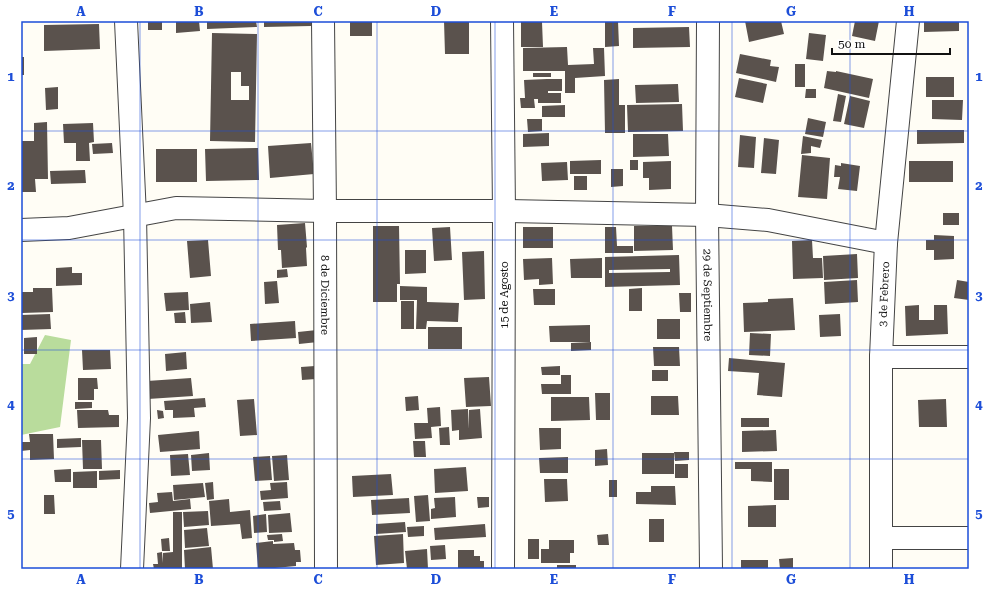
<svg xmlns="http://www.w3.org/2000/svg" width="990" height="590" font-family="'Roboto Serif',serif">
<style>
.forest{fill:#b9dc9c}
.building{fill:#5a524d;fill-rule:evenodd}
.lines{fill:none;stroke-linecap:round;stroke-linejoin:round}
.minor-casing{stroke:#444;stroke-width:24}
.minor{stroke:#fff;stroke-width:22}
.grid{fill:none;stroke:#1d4ed8;stroke-width:1;stroke-opacity:0.55}
.labels{text-anchor:middle;stroke-width:4;stroke-linejoin:round;paint-order:stroke}
.street-label{font-size:11px;fill:#111;stroke:#fff}
.neatline{fill:none;stroke:#1d4ed8;stroke-width:1.5}
.grid-label{font-size:13px;text-anchor:middle;font-weight:bold;fill:#1d4ed8}
</style>
<rect width="100%" height="100%" fill="#fffdf5"/>
<!-- forest -->
<path class="forest" d="M45,335L71,340L60,427L21,435V364H30Z"/>
<!-- building -->
<path class="building" d="M148,21H162V30H148Z
M176,21H199L200,31L176,33Z
M207,21H256L257,27L207,29Z
M264,21H311V26L264,27Z
M350,21H372V36H350Z
M444,21H469V54H445Z
M605,21H618L619,46L605,47Z
M745,21H781L784,34L749,42Z
M855,21H879L875,41L852,36Z
M924,21H959V31L924,32Z
M521,22H542L543,47H521Z
M99,24L100,49L44,51V25Z
M689,27L690,47L633,48V28Z
M212,33L257,34L255,142L210,141ZM231,72H241V86H249V100H231Z
M809,33L826,35L823,61L806,59Z
M567,47L568,65L594,64L593,48H604L605,76L575,78V93H565V71H523V48Z
M740,54L771,60L770,66L779,67L776,82L736,73Z
M21,57H24V75H21Z
M795,64H805V87H795Z
M827,71L836,72V71L873,79L869,98L824,88Z
M533,73H551V77H533Z
M926,77H954V97H926Z
M739,78L767,84L763,103L735,97Z
M547,79H562V91H548V93H561V103H538V99H534L535,108H521L520,98H525L524,80Z
M619,79V105H625V133H605L604,80Z
M678,84L679,102L636,103L635,85Z
M58,87V109L46,110L45,88Z
M806,89H816V98H805Z
M838,94L846,96L841,122L833,121Z
M850,96L870,101L864,128L844,124Z
M932,100H963L962,120L932,119Z
M682,104L683,131L628,132L627,105Z
M565,105V117H542V106Z
M808,118L826,122L823,137L805,134Z
M527,119H542V131L528,132Z
M47,122L48,179H35L36,192H21V141H34V123Z
M93,123L94,142L89,143L90,161H76V143H64L63,124Z
M917,130H964V143L917,144Z
M549,133V146L523,147V134Z
M633,134H668L669,156L633,157Z
M740,135L756,137L754,168L738,167Z
M803,136L822,140L820,148L811,146V153L801,154Z
M764,138L779,140L776,174L761,173Z
M112,143L113,153L93,154L92,144Z
M311,143L314,174L270,178L268,146Z
M258,148L259,180L206,181L205,149Z
M156,149H197V182H156Z
M802,155L830,158L827,199L798,197Z
M601,160V174H570V161Z
M630,160H638V170H630Z
M671,161V189L649,190V178H643V162Z
M909,161H953V182H909Z
M567,162L568,180L542,181L541,163Z
M841,163L860,166L857,191L838,189L840,177H834L835,165L841,166Z
M611,169H623V186L611,187Z
M85,170L86,183L51,184L50,171Z
M574,176H587V190H574Z
M943,213H959V225H943Z
M305,223L307,247L306,248L307,266L282,268L281,250H278L277,225Z
M373,226H399L400,284H397V302H373Z
M634,226H672L673,250L634,251Z
M450,227L452,260L434,261L432,228Z
M523,227H553V248H523Z
M605,227H616L617,246H633V253H605Z
M934,235L954,236V259L934,260V250H926V240H934Z
M208,240L211,276L190,278L187,241Z
M812,240L813,258H822L823,278L793,279L792,241Z
M405,250H426V273L405,274Z
M484,251L485,299L464,300L462,252Z
M857,254L858,278L824,280L823,256Z
M679,255L680,285L605,287V257ZM670,269V272L609,273V270Z
M552,258L553,284L539,285V279L524,280L523,259Z
M602,258V278H571L570,259Z
M72,267V273H82V285L56,286V268Z
M287,269L288,277L277,278V270Z
M857,280L858,302L825,304L824,282Z
M957,280L969,282V300L954,298Z
M277,281L279,303L265,304L264,282Z
M400,286L427,287V302L459,303L458,322L427,321L426,329H416L417,300H400Z
M33,288H52L53,312L22,313V292H33Z
M642,288V311H629V289Z
M533,289H555V305H534Z
M188,292L189,310L166,311L164,293Z
M679,293H691V312H680Z
M793,298L795,330L744,332L743,303L768,302V299Z
M401,301H414V329H401Z
M210,302L212,322L191,323L190,304Z
M919,305V320H934V305H947L948,334L906,336L905,306Z
M185,312L186,323H175L174,313Z
M50,314L51,329L21,330V315Z
M840,314L841,336L820,337L819,315Z
M657,319H680V339H657Z
M295,321L296,338L251,341L250,324Z
M590,325V342H550L549,326Z
M428,327H462V349H428Z
M317,330L318,342L299,344L298,332Z
M750,333L771,334L770,356L749,355Z
M37,337V354H24V338Z
M591,342V350L571,351V343Z
M653,347H679L680,366H654Z
M82,350H110L111,369L83,370Z
M186,352L187,369L166,371L165,354Z
M729,358L785,363L782,397L757,395L759,373L728,371Z
M315,366L316,379L302,380L301,367Z
M560,366V375H542L541,367Z
M652,370H668V381H652Z
M561,375H571V394H542L541,384H561Z
M489,377L491,406L466,407L464,378Z
M78,378H97L98,389H94V400H78Z
M191,378L193,396L148,399L147,381Z
M595,393H610V420H596Z
M418,396L419,410L406,411L405,397Z
M651,396H678L679,415H651Z
M551,397H589L590,420L551,421Z
M205,398L206,407L194,408L195,417L173,418V410H165L164,401Z
M254,399L257,435L240,436L237,400Z
M946,399L947,427H919L918,400Z
M75,402H92V408L75,409Z
M440,407L441,426L431,427L432,438L415,439L414,423H428L427,408Z
M468,409L469,429V410L480,409L482,438L459,440V430L452,431L451,410Z
M77,410H108L109,415H119V427L78,428Z
M157,410L163,411L164,418L158,419Z
M741,418H769V427H741Z
M449,427L450,445H440L439,428Z
M539,428H561V449L540,450Z
M776,430L777,451L742,452V431Z
M199,431L200,449L160,452L158,435Z
M29,434H53L54,459L30,460V450L21,451V442H30Z
M81,438V447L57,448V439Z
M82,440H101L102,469H83Z
M413,441H425L426,457H414Z
M607,449L608,465L595,466V450Z
M674,452H689V460L675,461Z
M209,453L210,470L192,471L191,455Z
M642,453H674V474H642Z
M188,454L190,475L171,476L170,455Z
M287,455L289,480L274,481L272,456Z
M270,456L272,480L255,481L253,457Z
M568,457V473H540L539,458Z
M735,462H772V482L751,481V469H735Z
M675,464H688V478H675Z
M466,467L468,491L435,493L434,469Z
M71,469V482H55L54,470Z
M774,469H789V500H774Z
M120,470V479L99,480V471Z
M97,471V488H73V472Z
M391,474L393,495L353,497L352,476Z
M544,479H567L568,501L545,502Z
M609,480H617V497H609Z
M213,482L214,499L207,500L205,483Z
M287,482L288,498L261,500L260,491L271,490L270,483Z
M203,483L205,497L174,500L173,485Z
M651,486H675L676,505L636,504V492H651Z
M172,492L173,501L190,499L191,509L150,513L149,503L158,502L157,493Z
M44,495H54L55,514H44Z
M428,495L430,521L416,522L414,496Z
M455,497L456,517L431,519V509L435,508L434,498Z
M477,497H489V507L478,508Z
M409,498L410,513L372,515L371,500Z
M229,499L230,512L250,510L252,538L242,539L240,524L211,526L209,501Z
M280,501L281,510L264,511L263,502Z
M776,505V527H748V506Z
M208,511L209,525L184,527L183,512Z
M173,512H182V569H154L153,564H158L157,553L162,552L163,563V553L173,552Z
M290,513L292,532L269,533L268,515Z
M266,514L267,532L254,533L253,516Z
M649,519H664V542H649Z
M405,522L406,532L376,534V524Z
M485,524L486,537L435,540L434,528Z
M424,526V536L408,537L407,527Z
M207,528L209,546L185,548L184,530Z
M282,534L283,541L274,542V540H268L267,535Z
M403,534L404,563L376,565L374,536Z
M608,534L609,545H598L597,535Z
M169,538L170,551H162L161,539Z
M528,539H539V559H528Z
M549,540H574V553H570V563H541V549H549Z
M273,541V544L294,543L295,550H300L301,562H296V566L275,568V569H258L256,543Z
M445,545L446,559L431,560L430,546Z
M211,547L213,569H185L184,550Z
M427,549L428,569H407L405,551Z
M458,550H474V556H480V561H484V569H458Z
M793,558V569H780L779,559Z
M741,560H768V569H741Z
M557,565H576V569H557Z"/>
<g class="lines">
<defs>
<g id="minor">
<path d="M126,21L135,216L139,418L132,569"/>
<path id="s1" d="M323,21L325,211L326,569"/>
<path d="M502,21L504,211L503,569"/>
<path id="s2" d="M708,21L707,215L711,569"/>
<path d="M21,230L69,228L176,208L325,211H504L707,215L768,220L886,243"/>
<path d="M881,357H969"/>
<path d="M882,538H969"/>
<path id="s3" d="M881,569V357L886,243L908,21"/>
</g>
</defs>
<!-- minor casing -->
<use href="#minor" class="minor-casing"/>
<!-- minor -->
<use href="#minor" class="minor"/>
</g>
<!-- grid -->
<path class="grid" d="M140,21V569M258,21V569M377,21V569M495,21V569M613,21V569M732,21V569M850,21V569M21,131H969M21,240H969M21,350H969M21,459H969"/>
<g class="labels">
<!-- street labels -->
<g class="street-label">
<text dy="4" stroke="none"><textPath href="#s3" startOffset="275">3 de Febrero</textPath></text>
<text dy="4" stroke="none"><textPath href="#s1" startOffset="274">8 de Diciembre</textPath></text>
<text transform="translate(504 295) rotate(-90)" y="4">15 de Agosto</text>
<text dy="4" stroke="none"><textPath href="#s2" startOffset="274">29 de Septiembre</textPath></text>
</g>
</g>
<!-- border -->
<rect width="990" height="590" fill="none" stroke="#ffffff" stroke-width="44"/>
<!-- scale -->
<path d="M832 48v6h118v-6" fill="none" stroke="#111111" stroke-width="2"/>
<text x="838" y="48" font-size="12" fill="#111111" stroke="#ffffff" stroke-width="3" paint-order="stroke">50 m</text>
<rect x="22" y="22" width="946" height="546" class="neatline"/>
<g class="grid-label">
<text x="81" y="16">A</text>
<text x="199" y="16">B</text>
<text x="318" y="16">C</text>
<text x="436" y="16">D</text>
<text x="554" y="16">E</text>
<text x="672" y="16">F</text>
<text x="791" y="16">G</text>
<text x="909" y="16">H</text>
<text x="11" y="81">1</text>
<text x="979" y="81">1</text>
<text x="11" y="190">2</text>
<text x="979" y="190">2</text>
<text x="11" y="300">3</text>
<text x="979" y="300">3</text>
<text x="11" y="409">4</text>
<text x="979" y="409">4</text>
<text x="11" y="518">5</text>
<text x="979" y="518">5</text>
<text x="81" y="584">A</text>
<text x="199" y="584">B</text>
<text x="318" y="584">C</text>
<text x="436" y="584">D</text>
<text x="554" y="584">E</text>
<text x="672" y="584">F</text>
<text x="791" y="584">G</text>
<text x="909" y="584">H</text>
</g>
</svg>
